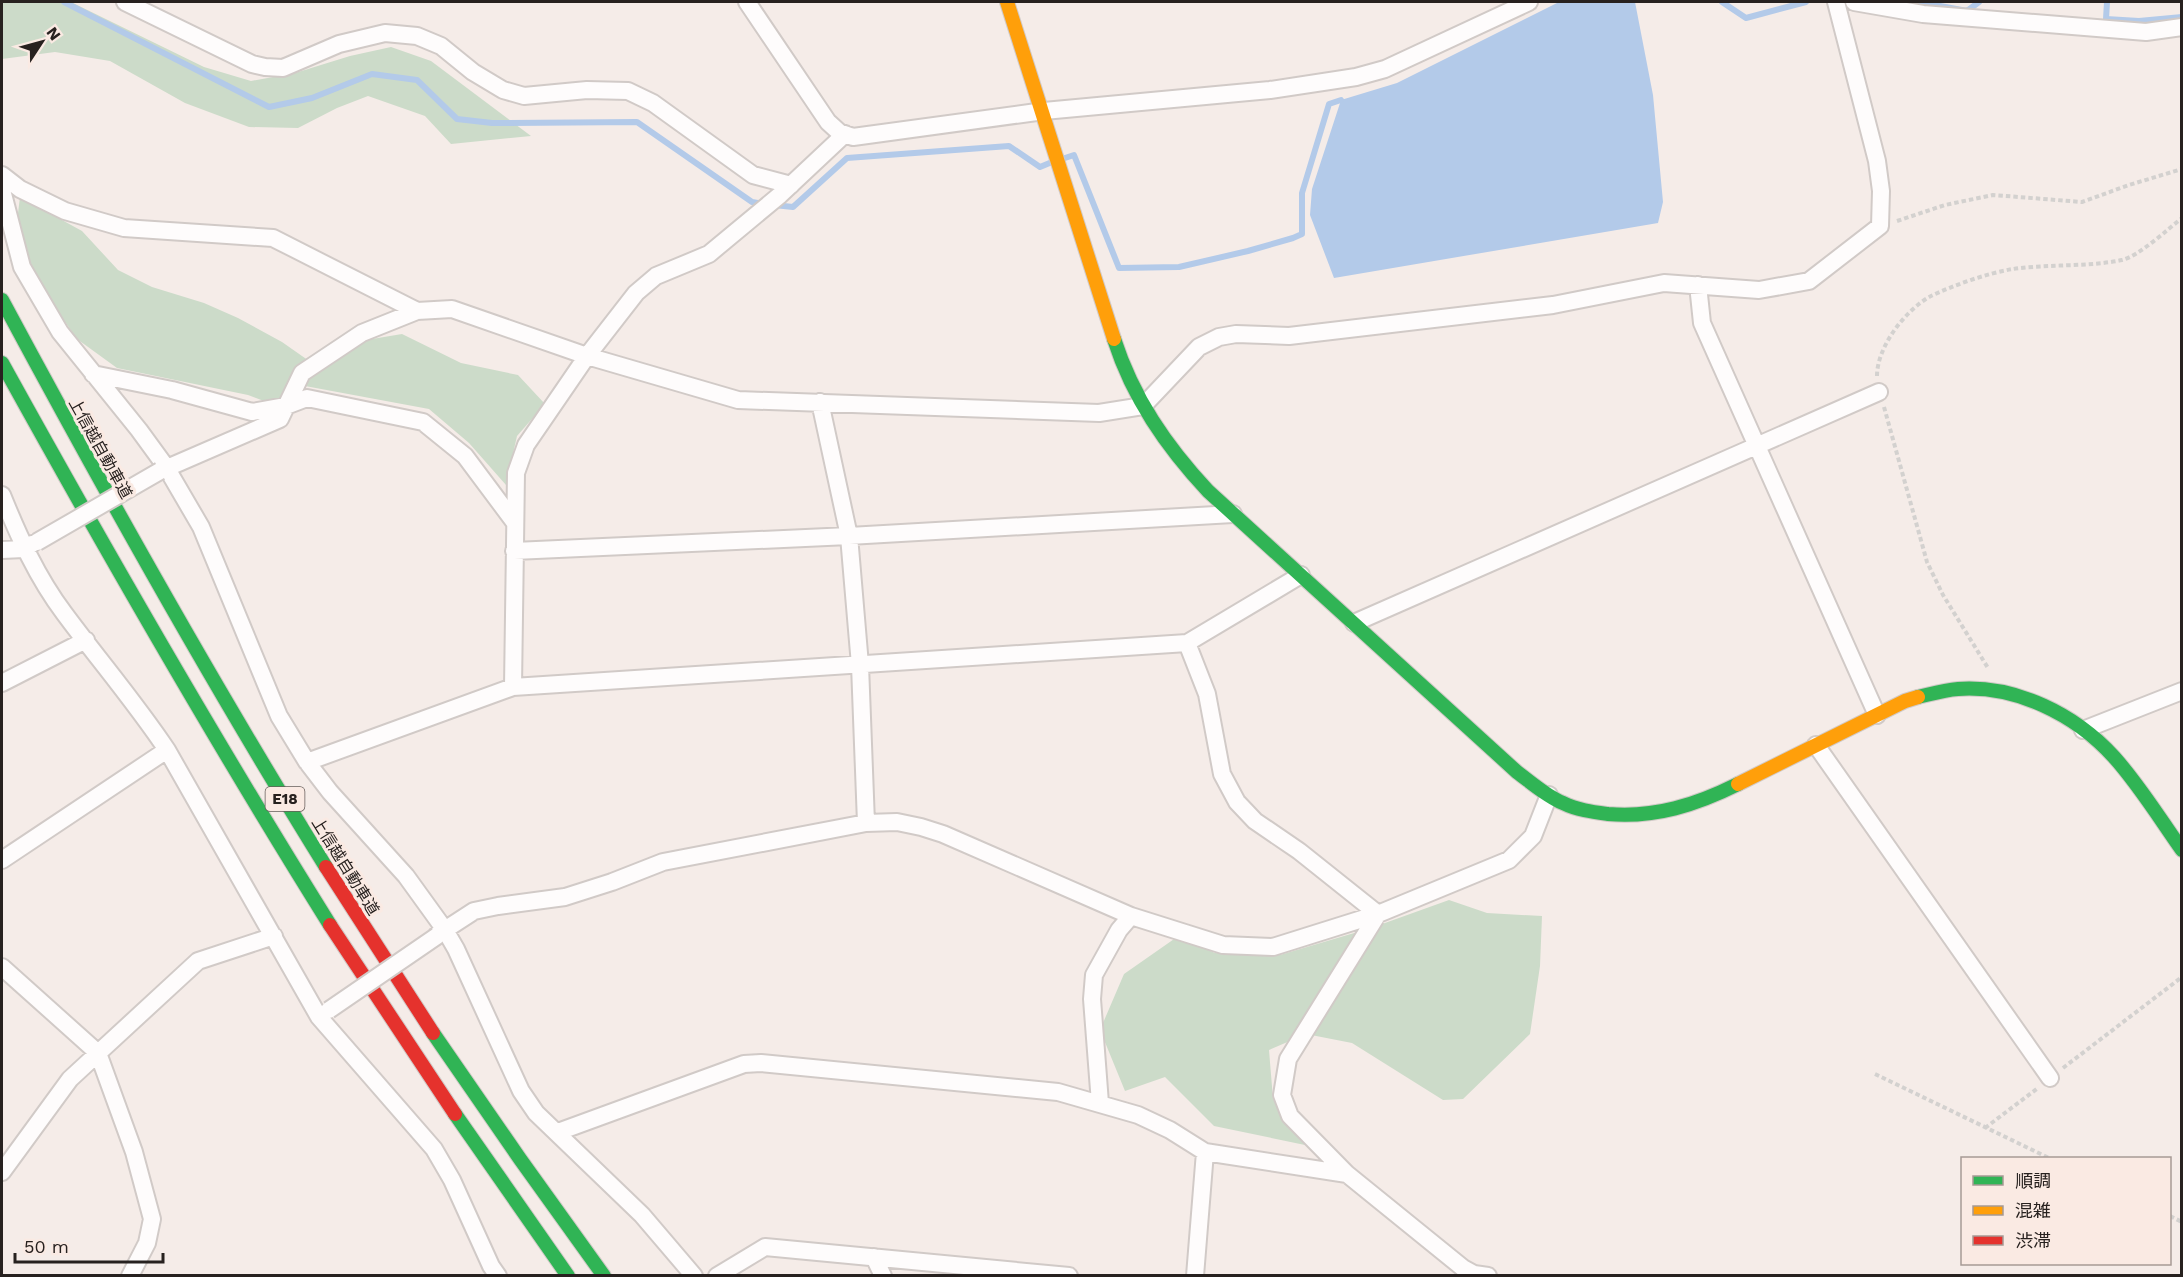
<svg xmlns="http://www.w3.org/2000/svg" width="2183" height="1277" font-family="'Work Sans','Noto Sans JP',sans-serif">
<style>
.green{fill:#ccdbc9}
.water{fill:#b3cae9}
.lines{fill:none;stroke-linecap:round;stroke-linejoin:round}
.stream{stroke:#b3cae9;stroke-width:6}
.street-casing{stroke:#d1cac7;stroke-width:20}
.fast-casing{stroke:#d1cac7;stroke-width:16}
.slow-casing{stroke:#d1cac7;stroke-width:16}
.jam-casing{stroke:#d1cac7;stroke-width:16}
.path{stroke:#d3d1cf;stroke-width:4;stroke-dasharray:4.5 3;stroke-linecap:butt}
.street{stroke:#fefcfc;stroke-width:16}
.fast{stroke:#30b455;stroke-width:14}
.slow{stroke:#ff9f0a;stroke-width:14}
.jam{stroke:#e5322d;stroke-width:14}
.street-bridge-casing{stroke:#d1cac7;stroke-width:20;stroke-linecap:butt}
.street-bridge{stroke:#fefcfc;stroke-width:16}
.labels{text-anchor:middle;stroke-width:6;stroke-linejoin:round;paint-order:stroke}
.shield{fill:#faeae3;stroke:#665d5a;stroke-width:1.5}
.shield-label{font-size:15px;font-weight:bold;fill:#27211f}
.street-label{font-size:16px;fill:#27211f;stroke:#faeae3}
</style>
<rect width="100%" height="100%" fill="#f5ece8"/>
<!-- green -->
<path class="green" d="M2,2H71L204,67L251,81L295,73L350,56L391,47L431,61L531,136L451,144L425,116L368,96L337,108L298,128L249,127L185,103L110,61L55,52L2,59Z
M20,197L82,231L118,270L152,287L204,303L238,318L282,342L312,363L354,342L402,334L461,363L518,375L545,404L517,436L506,485L469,443L429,409L305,386L269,403L248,395L117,368L77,339L29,270L17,221Z
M1449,900L1487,913L1542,916L1540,966L1530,1034L1463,1099L1443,1100L1352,1043L1306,1034L1269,1050L1273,1099L1305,1145L1214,1126L1165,1077L1125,1091L1100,1030L1124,974L1177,937L1215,953L1280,955L1371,928Z"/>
<!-- water -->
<path class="water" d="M1559,2H1635L1653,95L1663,202L1658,223L1334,278L1310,215L1312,189L1341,100L1397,83Z"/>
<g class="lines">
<!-- stream -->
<path class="stream" d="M64,2L269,107L312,98L372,74L417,80L457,119L492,123L637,122L752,202L764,204
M1722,2L1746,18L1806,2
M1919,2L1967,11L1979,2
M2107,2L2106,19L2139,21L2182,17
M1062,159L1074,155L1119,268L1179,267L1248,251L1293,238L1302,234V193L1329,104L1341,100
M774,205L793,207L847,158L1009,146L1040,167L1052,162"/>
<defs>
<path id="street" d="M125,2L252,64L265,67L283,68L339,44L385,33L417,36L441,46L473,72L503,90L524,96L587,90L628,91L653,103L753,175L791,185
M747,2L828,122L839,132L853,137L1044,111L1270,90L1356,77L1385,69L1529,2
M1854,2L1923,14L2146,32L2182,27
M2,175L20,189L65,211L124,228L273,238L417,311L452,309L587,356L738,400L1099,413L1143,406L1199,347L1219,337L1236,334L1289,336L1553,305L1664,283L1759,290L1809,281L1880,226L1881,191L1877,161L1836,2
M2,190L22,267L60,332L139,430L166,467L201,527L279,716L307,762L330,792L406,876L445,930L456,949L521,1091L536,1113L642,1215L694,1276
M1698,285L1702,323L1877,715
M93,374L172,390L252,412L286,406L307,398L423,422L465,456L515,523
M820,402L849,536L860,665L866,823
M160,471L280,419L302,373L362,333L417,311
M2,495C19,537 37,577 64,613C98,659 135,702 167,750L319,1017L434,1149L452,1180L491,1266L498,1276
M2,550L24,549L32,544
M514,551L849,536L1233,514
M1354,623L1879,392
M1187,643L1207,694L1222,774L1237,802L1255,821L1299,851L1378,914L1288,1059L1282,1095L1290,1116L1347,1174L1463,1268L1474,1274L1488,1276
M2,683L86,640
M513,687L516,473L526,445L587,356L636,293L656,276L709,254L780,195L845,134
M2083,730L2182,691
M1816,745L2050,1078
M307,762L513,687L1187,643L1301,575
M2,860L167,750
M437,935L474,911L498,906L565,897L612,882L663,862L866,823L897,822L921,827L943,834L1131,916L1223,945L1273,947L1378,914L1509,860L1533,836L1549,795
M2,967L98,1053L134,1152L152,1219L147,1243L130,1276
M1100,1103L1092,999L1094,975L1119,930L1131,916
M558,1132L744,1064L761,1063L1058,1092L1138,1115L1170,1130L1205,1152L1347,1174
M2,1172L70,1079L198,961L274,936
M874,1257L883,1276
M717,1276L765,1247L1069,1276
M1195,1276L1205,1152"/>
<path id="fast" d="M2,300C105,492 211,682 326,867
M1114,339C1133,398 1166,446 1208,491L1517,772C1532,783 1546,796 1563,803C1577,810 1593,812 1608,814C1655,818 1696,805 1738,784
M2,363C107,553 215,741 330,925
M1918,697C1931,694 1944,690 1958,689C2016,685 2075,714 2114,757C2140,786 2160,819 2182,850
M433,1033L520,1159L604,1276
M455,1114L568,1276"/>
<path id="slow" d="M1007,2L1114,339
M1738,784L1905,701L1918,697"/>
<path id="jam" d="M326,867L433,1033
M330,925L455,1114"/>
</defs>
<!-- street casing -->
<use href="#street" class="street-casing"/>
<!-- fast casing -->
<use href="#fast" class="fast-casing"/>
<!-- slow casing -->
<use href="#slow" class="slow-casing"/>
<!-- jam casing -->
<use href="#jam" class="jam-casing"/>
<!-- path -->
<path class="path" d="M1897,221L1945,205L1993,195L2082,202L2129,185L2182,169
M1877,376C1877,347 1905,310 1931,296C1954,285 1988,273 2013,269C2048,264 2089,267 2122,260C2139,256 2168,229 2182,218
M1884,407L1927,562L1943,595L1988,668
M2063,1068L2182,977
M1875,1074L2049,1158
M1985,1128L2038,1088
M2170,1216L2182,1222"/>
<!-- street -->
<use href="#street" class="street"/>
<!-- fast -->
<use href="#fast" class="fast"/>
<!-- slow -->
<use href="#slow" class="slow"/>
<!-- jam -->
<use href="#jam" class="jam"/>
<defs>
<path id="street-bridge" d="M37,542L160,471
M329,1010L437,936"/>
</defs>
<!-- street-bridge casing -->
<use href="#street-bridge" class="street-bridge-casing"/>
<!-- street-bridge -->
<use href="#street-bridge" class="street-bridge"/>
</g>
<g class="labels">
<!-- shield labels -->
<rect class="shield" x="265.5" y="787" width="39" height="24" rx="4.5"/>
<g class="shield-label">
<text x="285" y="804">E18</text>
</g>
<!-- street labels -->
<g class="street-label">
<text transform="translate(101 448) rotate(61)" y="6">上信越自動車道</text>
<text transform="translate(346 866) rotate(58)" y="6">上信越自動車道</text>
</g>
</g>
<!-- border -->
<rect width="2183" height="1277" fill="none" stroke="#27211f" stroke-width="6"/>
<!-- legend -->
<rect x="1961" y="1157" width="210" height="108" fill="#faeae3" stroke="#a69a95" stroke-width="1.5"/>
<rect x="1973" y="1176" width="30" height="9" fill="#30b455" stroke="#a69a95" stroke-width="1.5"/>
<text x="2015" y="1187" font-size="18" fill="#27211f">順調</text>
<rect x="1973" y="1206" width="30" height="9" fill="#ff9f0a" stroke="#a69a95" stroke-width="1.5"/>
<text x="2015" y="1217" font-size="18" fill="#27211f">混雑</text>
<rect x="1973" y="1236" width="30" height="9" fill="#e5322d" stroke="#a69a95" stroke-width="1.5"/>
<text x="2015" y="1247" font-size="18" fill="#27211f">渋滞</text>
<!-- north arrow -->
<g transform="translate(42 42) rotate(54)" stroke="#faeae3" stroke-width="4.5" paint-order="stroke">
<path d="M0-4.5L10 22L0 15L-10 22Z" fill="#27211f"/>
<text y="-9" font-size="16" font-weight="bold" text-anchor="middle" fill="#27211f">N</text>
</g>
<!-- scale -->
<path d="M15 1253v9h148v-9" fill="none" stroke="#27211f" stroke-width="3"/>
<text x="24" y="1253" font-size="18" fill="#27211f" stroke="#faeae3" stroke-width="4.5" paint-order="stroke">50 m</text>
</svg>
